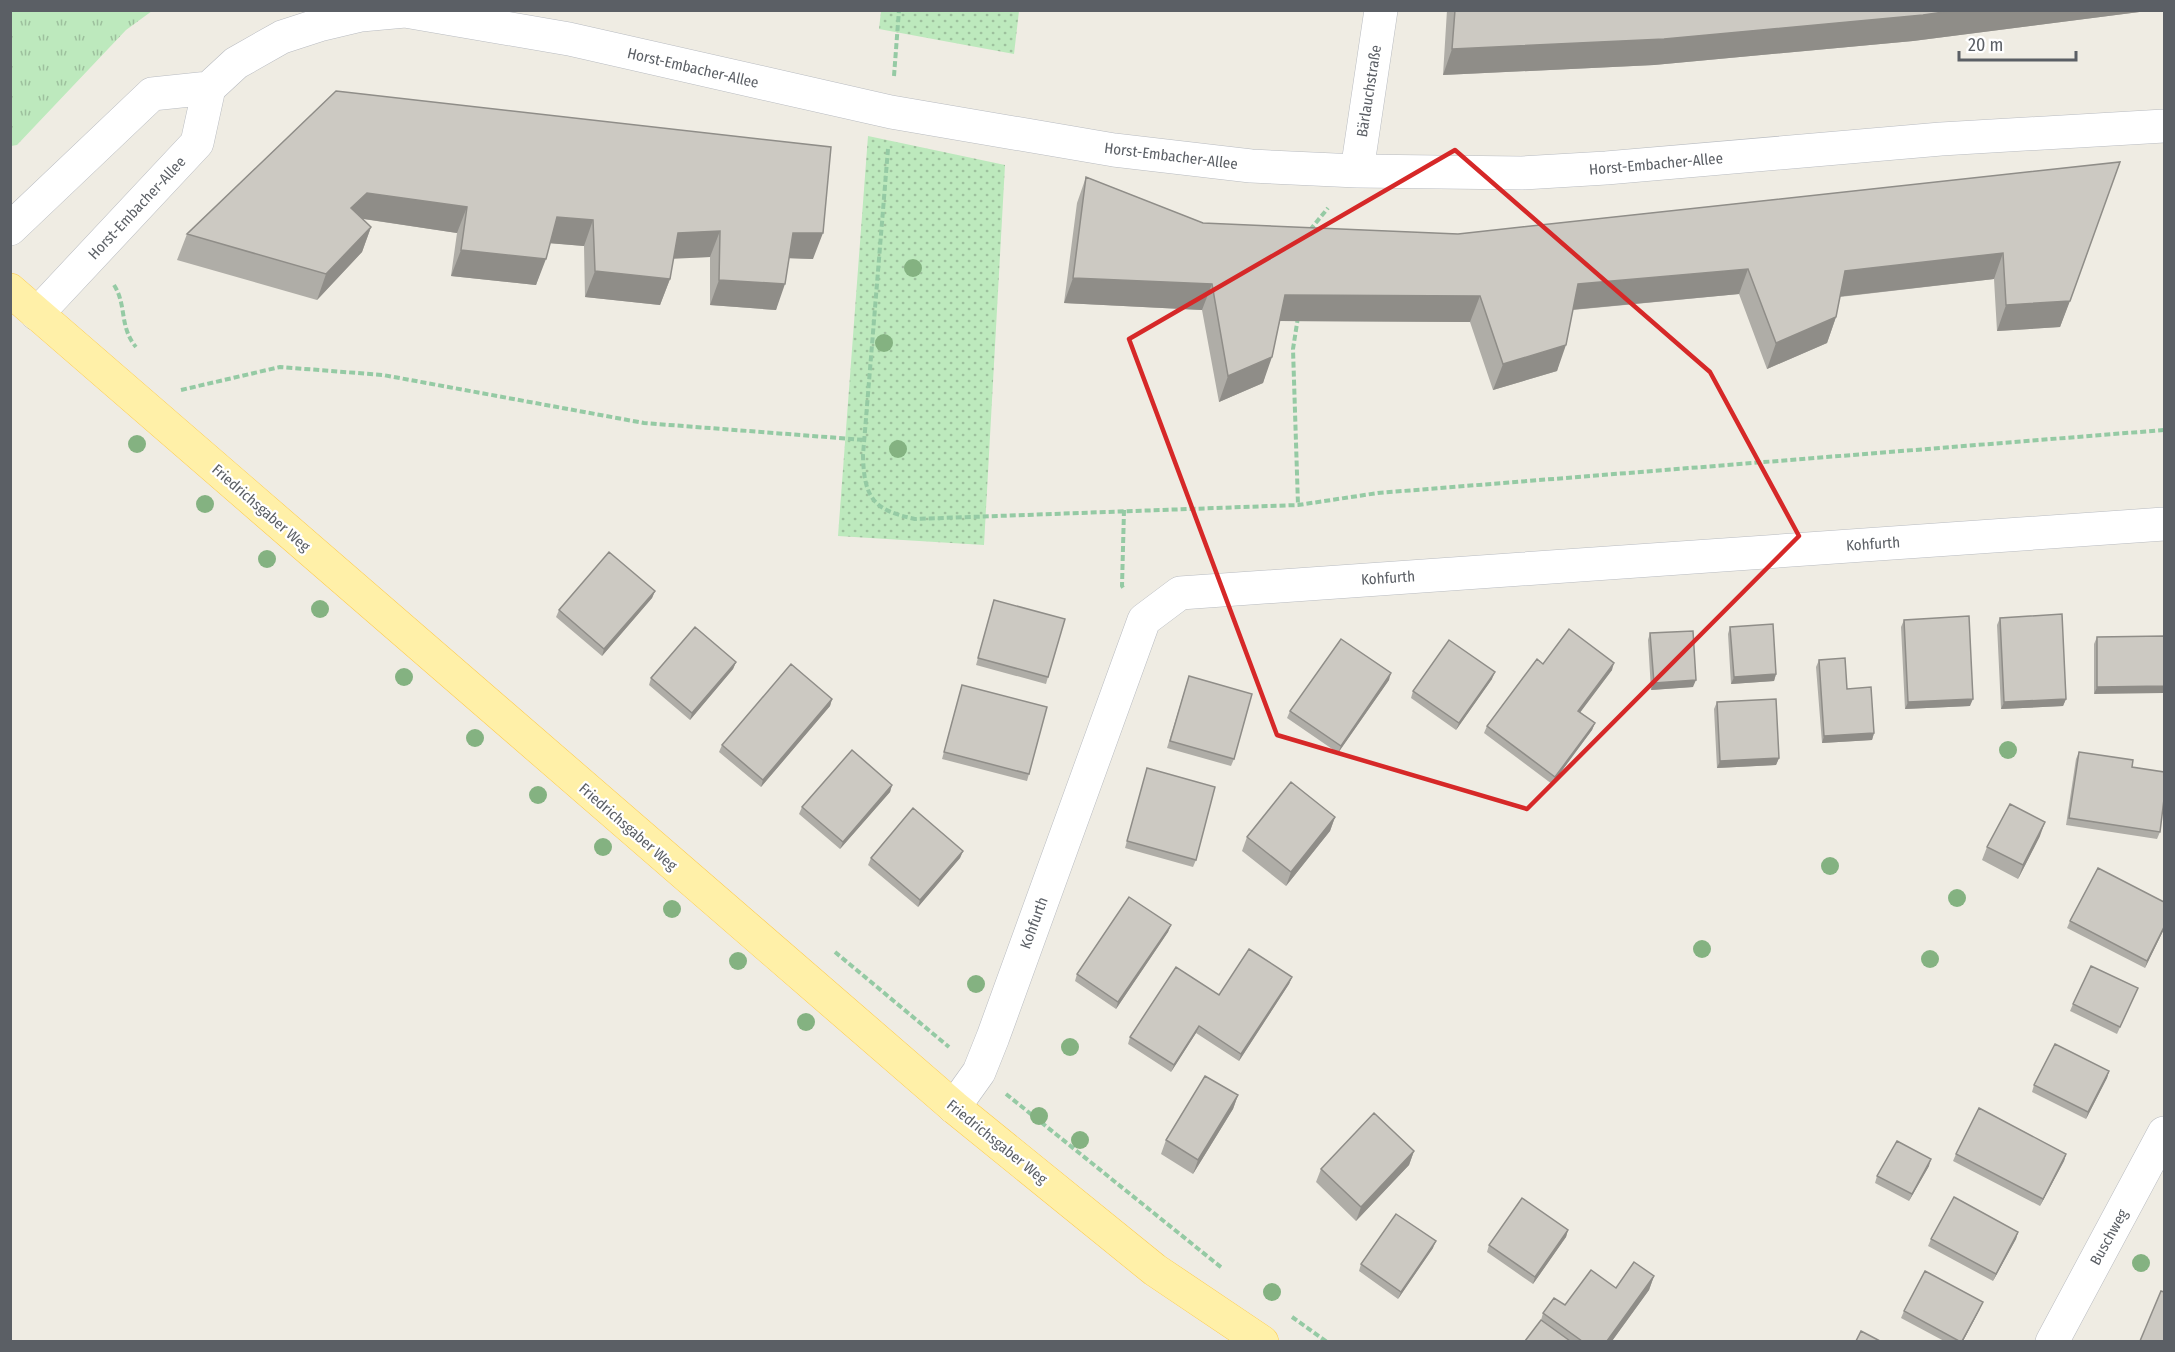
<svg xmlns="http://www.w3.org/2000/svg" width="2175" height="1352" font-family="'Fira Sans Condensed',sans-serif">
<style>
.grass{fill:url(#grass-tufts)}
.park{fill:url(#park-dots)}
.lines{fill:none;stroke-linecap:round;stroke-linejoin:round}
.minor-casing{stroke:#b8bbc0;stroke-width:34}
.major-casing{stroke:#fecb4d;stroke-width:34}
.path{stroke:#95caa4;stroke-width:4;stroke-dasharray:6 3;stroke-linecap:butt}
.minor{stroke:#fff;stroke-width:33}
.major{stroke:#fff0a8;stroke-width:33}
.tree{fill:#84b281}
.wall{fill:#afada7}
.shaded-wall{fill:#8f8d88}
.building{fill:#ccc9c2;stroke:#8f8d88;stroke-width:1.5}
.marked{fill:none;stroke:#d62828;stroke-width:4.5;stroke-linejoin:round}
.labels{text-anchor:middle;stroke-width:4.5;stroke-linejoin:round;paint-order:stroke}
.street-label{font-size:15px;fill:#5b5f65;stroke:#fff}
</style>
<defs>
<pattern id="grass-tufts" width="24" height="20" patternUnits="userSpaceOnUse" patternTransform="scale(1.5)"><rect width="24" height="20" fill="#bde9bd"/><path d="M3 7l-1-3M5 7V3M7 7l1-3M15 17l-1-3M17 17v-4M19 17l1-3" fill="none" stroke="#9dc09d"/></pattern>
<pattern id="park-dots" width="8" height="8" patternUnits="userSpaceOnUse" patternTransform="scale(1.5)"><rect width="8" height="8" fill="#bde9bd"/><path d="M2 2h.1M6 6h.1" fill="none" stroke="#9dc09d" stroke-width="1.8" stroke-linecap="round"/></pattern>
</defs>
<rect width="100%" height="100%" fill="#efece3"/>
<!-- grass -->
<path class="grass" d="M10,11L11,10L152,11L126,30L17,145L11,146Z"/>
<!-- park -->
<path class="park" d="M881,11H1019L1014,54L879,29Z
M868,136L1005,165L984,545L838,536Z"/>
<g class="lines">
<defs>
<path id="minor" d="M1357,171L1381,10
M10,229L152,94L209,88L236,63L282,37L319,25L361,15L405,11L569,39L891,112L1114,150L1251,166L1357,171L1522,173L1606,168L1941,139L2164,126
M37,314L197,143L209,88
M954,1107L979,1072L993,1037L1144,620L1180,593L2164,524
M2052,1342L2164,1133"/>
<path id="major" d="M10,290L954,1107L1155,1270L1262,1342"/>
</defs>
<!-- minor casing -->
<use href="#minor" class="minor-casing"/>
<!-- major casing -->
<use href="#major" class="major-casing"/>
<!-- path -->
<path class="path" d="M894,76L899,10
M888,149L863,455C864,498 873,510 915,519L1298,505L1378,493L2164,430
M1310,230L1328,208
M114,285C127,305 119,327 136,347
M1298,317L1293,349L1298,505
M181,390L280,367L383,375L644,423L865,440
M1124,510L1122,586L1124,589
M835,952L949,1047
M1006,1094L1222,1268
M1292,1317L1327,1342"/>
<!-- minor -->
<use href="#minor" class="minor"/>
<!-- major -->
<use href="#major" class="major"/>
</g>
<!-- trees -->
<g class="tree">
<circle cx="913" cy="268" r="9"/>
<circle cx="884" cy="343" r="9"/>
<circle cx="137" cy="444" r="9"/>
<circle cx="898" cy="449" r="9"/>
<circle cx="205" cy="504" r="9"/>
<circle cx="267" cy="559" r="9"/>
<circle cx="320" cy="609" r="9"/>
<circle cx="404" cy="677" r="9"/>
<circle cx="475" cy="738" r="9"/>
<circle cx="2008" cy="750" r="9"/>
<circle cx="538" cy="795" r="9"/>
<circle cx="603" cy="847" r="9"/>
<circle cx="1830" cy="866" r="9"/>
<circle cx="1957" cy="898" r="9"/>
<circle cx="672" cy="909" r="9"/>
<circle cx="1702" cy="949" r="9"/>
<circle cx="1930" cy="959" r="9"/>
<circle cx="738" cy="961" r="9"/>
<circle cx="976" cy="984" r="9"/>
<circle cx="806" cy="1022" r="9"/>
<circle cx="1070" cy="1047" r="9"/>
<circle cx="1039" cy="1116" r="9"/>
<circle cx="1080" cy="1140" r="9"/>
<circle cx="2141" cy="1263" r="9"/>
<circle cx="1272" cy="1292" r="9"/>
</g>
<!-- wall -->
<path class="wall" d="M1447,10H2155L1913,41L1654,65L1443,75Z
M336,91L813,259L789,258L776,310L710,305V257L673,258L670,279L660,305L585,297L584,246L550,243L536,285L451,276L457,233L363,219L371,227L362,252L317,300L177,260L187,234Z
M2120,162L2060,327L1997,331L1994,279L1840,297L1836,317L1827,343L1767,369L1739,294L1573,310L1557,371L1493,390L1470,322L1280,321L1263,383L1219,402L1202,310L1064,303L1077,203L1086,177L1203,223L1458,234Z
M655,591L652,598L602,656L556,617L559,610Z
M994,600L1048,677L1046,684L976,665Z
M2000,618L2066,699L2063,706L2001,709L1997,625Z
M1904,620L1970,706L1905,709L1901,627Z
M1730,627L1776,674L1774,681L1731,684L1728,634Z
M1650,633L1693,687L1651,690L1648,640Z
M2164,636L2094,694V644L2097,637Z
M1819,660L1847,689L1874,733L1872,740L1822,743L1816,667Z
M736,662L733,669L690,720L649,685L651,678Z
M1543,664L1612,670L1580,712L1595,723L1592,730L1552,784L1484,733L1487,726Z
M1189,676L1234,759L1231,766L1167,748Z
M1492,679L1456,730L1411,698L1413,691Z
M1389,680L1338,753L1287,718L1290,711Z
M962,685L1029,774L1027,781L942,759Z
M832,699L830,706L761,787L719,752L722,745Z
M1717,702L1779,758L1776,765L1717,768L1714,709Z
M2079,752L2160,832L2157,839L2066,825L2076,759Z
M1147,768L1196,860L1193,867L1125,848Z
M892,785L890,792L840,849L799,814L802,807Z
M1335,817L1330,831L1286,886L1242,851L1247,837Z
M2040,836L2018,879L1982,860L1987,847Z
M963,851L960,858L918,907L868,865L871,858Z
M2164,902V929L2145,968L2067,928L2070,921Z
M1171,925L1168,932L1116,1009L1075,981L1077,974Z
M1292,977L1289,984L1239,1061L1196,1033L1171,1072L1128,1044L1130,1037L1219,995Z
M2138,988L2117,1034L2070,1011L2073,1004Z
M2109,1071L2107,1078L2086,1119L2032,1092L2034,1085Z
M1238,1095L1233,1109L1193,1174L1161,1154L1166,1140Z
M1414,1151L1409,1165L1356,1221L1316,1182L1321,1169Z
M1956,1154H2066L2064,1161L2040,1206L1953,1161Z
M1929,1166L1909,1201L1875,1183L1877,1176Z
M1568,1230L1566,1237L1533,1284L1487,1252L1489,1245Z
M2018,1232L2016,1239L1993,1281L1928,1246L1931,1239Z
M1433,1248L1398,1299L1359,1271L1361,1264Z
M1654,1276L1649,1290L1612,1341H1525L1541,1320L1543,1313L1616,1288Z
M1980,1309L1963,1341H1944L1901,1318L1904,1311Z"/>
<!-- shaded-wall -->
<path class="shaded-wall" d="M1957,10H2155L1913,41L1654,65L1443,75L1452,49Z
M367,193L467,207L457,233L358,218L351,208Z
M557,217L593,220L584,246L547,243Z
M371,227L362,252L317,300L326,274Z
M720,231L710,257L669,259L678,233Z
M793,233H823L813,259L783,258Z
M461,250L546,259L536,285L451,276Z
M2003,253L1994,279L1836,297L1845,271Z
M1748,269L1739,294L1569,310L1578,284Z
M595,271L670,279L660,305L585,297Z
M1073,278L1212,284L1202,310L1064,303Z
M719,280L785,284L776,310L710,305Z
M1285,295L1480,296L1470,322L1276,321Z
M2070,301L2060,327L1997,331L2006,305Z
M1836,317L1827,343L1767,369L1776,343Z
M1566,345L1557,371L1493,390L1503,364Z
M1272,357L1263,383L1219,402L1228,376Z
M655,591L652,598L602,656L604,649Z
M736,662L733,669L690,720L692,713Z
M1614,663L1612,670L1576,718L1578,711Z
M1495,672L1492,679L1456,730L1459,723Z
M1391,673L1389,680L1338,753L1341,746Z
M1776,674L1774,681L1731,684L1734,677Z
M1696,680L1693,687L1651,690L1654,683Z
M2164,686V693L2094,694L2097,687Z
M832,699L830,706L761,787L763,780Z
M1973,699L1970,706L1905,709L1908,702Z
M2066,699L2063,706L2001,709L2004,702Z
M1595,723L1592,730L1552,784L1555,777Z
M1874,733L1872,740L1822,743L1824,736Z
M1779,758L1776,765L1717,768L1720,761Z
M892,785L890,792L840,849L843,842Z
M1335,817L1330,831L1286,886L1291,872Z
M2045,822L2040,836L2018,879L2023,865Z
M963,851L960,858L918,907L920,900Z
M1171,925L1168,932L1116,1009L1118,1002Z
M2164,927V929L2145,968L2147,961Z
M1292,977L1289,984L1239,1061L1241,1054Z
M1199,1026L1196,1033L1171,1072L1174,1065Z
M2109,1071L2107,1078L2086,1119L2088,1112Z
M1238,1095L1233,1109L1193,1174L1198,1160Z
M1414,1151L1409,1165L1356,1221L1361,1207Z
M2066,1154L2064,1161L2040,1206L2043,1199Z
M1931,1159L1929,1166L1909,1201L1912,1194Z
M1568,1230L1566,1237L1533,1284L1535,1277Z
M2018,1232L2016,1239L1993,1281L1996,1274Z
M1436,1241L1433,1248L1398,1299L1401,1292Z
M1654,1276L1649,1290L1612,1341H1607Z
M1983,1302L1980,1309L1963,1341H1962Z"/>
<!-- building -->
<path class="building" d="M1455,10H1957L1923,15L1664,39L1452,49Z
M336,91L831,147L823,233H793L785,284L719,280L720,231L678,233L670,279L595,271L593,220L557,217L546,259L461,250L467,207L367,193L351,208L371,227L326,274L187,234Z
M2120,162L2070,301L2006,305L2003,253L1845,271L1836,317L1776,343L1748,269L1578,284L1566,345L1503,364L1480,296L1285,295L1272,357L1228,376L1212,284L1073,278L1086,177L1203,223L1458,234Z
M609,552L655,591L604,649L559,610Z
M994,600L1065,619L1048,677L978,658Z
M2062,614L2066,699L2004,702L2000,618Z
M1969,616L1973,699L1908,702L1904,620Z
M1773,624L1776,674L1734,677L1730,627Z
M695,627L736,662L692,713L651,678Z
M1569,629L1614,663L1578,711L1595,723L1555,777L1487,726L1537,659L1543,664Z
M1693,631L1696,680L1654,683L1650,633Z
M2164,636V686L2097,687V637Z
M1341,639L1391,673L1341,746L1290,711Z
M1449,640L1495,672L1459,723L1413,691Z
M1845,658L1847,689L1871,687L1874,733L1824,736L1819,660Z
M791,664L832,699L763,780L722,745Z
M1189,676L1252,694L1234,759L1170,741Z
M962,685L1047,707L1029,774L944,752Z
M1776,699L1779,758L1720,761L1717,702Z
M852,750L892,785L843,842L802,807Z
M2079,752L2133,760L2132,767L2164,772V799L2160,832L2069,818Z
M1147,768L1215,787L1196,860L1127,841Z
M1291,782L1335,817L1291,872L1247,837Z
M2010,804L2045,822L2023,865L1987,847Z
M913,808L963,851L920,900L871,858Z
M2098,868L2164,902V927L2147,961L2070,921Z
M1129,897L1171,925L1118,1002L1077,974Z
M1249,949L1292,977L1241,1054L1199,1026L1174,1065L1130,1037L1176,967L1219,995Z
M2091,966L2138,988L2120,1027L2073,1004Z
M2055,1044L2109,1071L2088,1112L2034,1085Z
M1205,1076L1238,1095L1198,1160L1166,1140Z
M1979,1108L2066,1154L2043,1199L1956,1154Z
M1374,1113L1414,1151L1361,1207L1321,1169Z
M1897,1141L1931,1159L1912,1194L1877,1176Z
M1954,1197L2018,1232L1996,1274L1931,1239Z
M1522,1198L1568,1230L1535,1277L1489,1245Z
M1396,1214L1436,1241L1401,1292L1361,1264Z
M1634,1262L1654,1276L1607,1341H1582L1543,1313L1554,1298L1565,1305L1591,1270L1616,1288Z
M1925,1271L1983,1302L1962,1341H1959L1904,1311Z
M2161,1291L2164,1292V1341H2140Z
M1541,1320L1570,1341H1525Z
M1861,1331L1880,1341H1856Z"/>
<!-- marked area -->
<path class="marked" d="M1455,150L1710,372L1799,536L1527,809L1277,735L1129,339Z"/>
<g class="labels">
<!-- street labels -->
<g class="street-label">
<text transform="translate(693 68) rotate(13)" y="5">Horst-Embacher-Allee</text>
<text transform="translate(1369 91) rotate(-81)" y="5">Bärlauchstraße</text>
<text transform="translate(1171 156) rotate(7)" y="5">Horst-Embacher-Allee</text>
<text transform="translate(1656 164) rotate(-5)" y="5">Horst-Embacher-Allee</text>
<text transform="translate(137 208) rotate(-47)" y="5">Horst-Embacher-Allee</text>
<text transform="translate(261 508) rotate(41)" y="5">Friedrichsgaber Weg</text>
<text transform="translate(1873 544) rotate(-4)" y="5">Kohfurth</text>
<text transform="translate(1388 578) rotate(-4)" y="5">Kohfurth</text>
<text transform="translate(628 827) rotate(41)" y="5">Friedrichsgaber Weg</text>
<text transform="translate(1034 923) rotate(-70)" y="5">Kohfurth</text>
<text transform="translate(997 1142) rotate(39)" y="5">Friedrichsgaber Weg</text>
<text transform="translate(2109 1237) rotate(-61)" y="5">Buschweg</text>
</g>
</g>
<!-- border -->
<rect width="2175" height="1352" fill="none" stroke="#5b5f65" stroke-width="24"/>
<!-- scale -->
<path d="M1959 51v9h117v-9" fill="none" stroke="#5b5f65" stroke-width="3"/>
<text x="1968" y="51" font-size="18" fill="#5b5f65" stroke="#ffffff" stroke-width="4.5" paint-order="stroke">20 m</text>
</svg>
